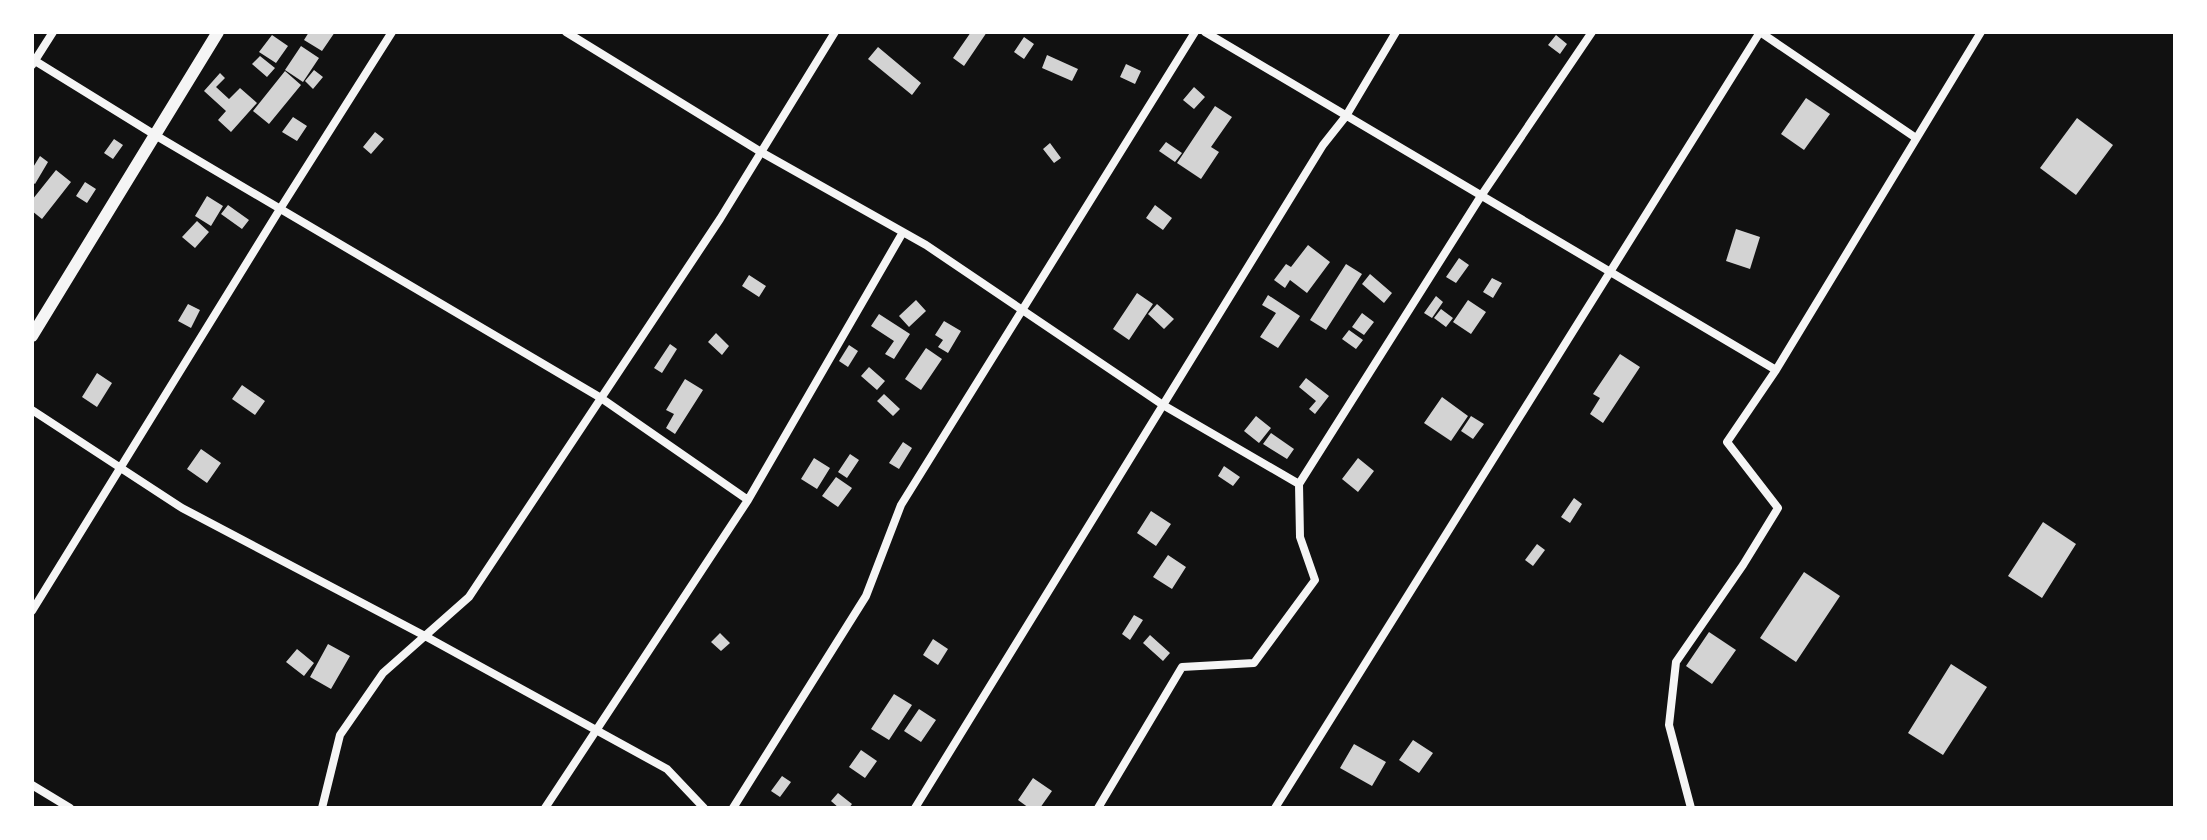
<svg xmlns="http://www.w3.org/2000/svg" width="2207" height="840" font-family="'Open Sans',sans-serif">
<style>
.building{fill:#d3d3d3}
.lines{fill:none;stroke-linecap:round;stroke-linejoin:round}
.minor{stroke:#f5f5f5;stroke-width:8}
.tertiary{stroke:#f5f5f5;stroke-width:12}
</style>
<rect width="100%" height="100%" fill="#111"/>
<!-- building -->
<path class="building" d="M309,32H335L322,51L304,40Z
M971,32H987L964,66L953,58Z
M272,35L288,46L276,63L259,52Z
M1556,35L1567,44L1560,54L1548,45Z
M1024,37L1034,44L1024,59L1014,52Z
M301,46L319,58L303,82L285,70Z
M878,47L921,83L912,95L868,59Z
M1047,55L1078,69L1072,81L1042,68Z
M260,56L275,68L267,77L252,64Z
M1126,64L1141,71L1135,84L1120,77Z
M314,70L323,77L313,89L305,81Z
M285,71L301,85L269,124L253,111Z
M220,73L225,78L216,87L229,99L240,88L257,103L231,132L218,120L226,111L204,91Z
M1194,87L1205,97L1194,109L1183,100Z
M1806,98L1830,114L1804,150L1781,134Z
M1215,106L1232,117L1211,147L1219,152L1201,179L1177,163Z
M293,117L307,126L297,141L282,132Z
M2077,118L2113,145L2076,195L2040,168Z
M375,132L384,139L371,154L363,147Z
M114,139L123,145L113,159L104,153Z
M1166,142L1182,153L1175,162L1159,151Z
M1050,143L1061,158L1054,163L1043,149Z
M40,156L48,162L35,184L32,182V169Z
M56,170L71,182L42,219L32,211V200Z
M85,182L96,189L87,203L76,196Z
M207,196L223,206L211,226L195,216Z
M228,205L249,220L242,229L221,214Z
M1155,205L1172,218L1163,230L1146,218Z
M197,221L209,232L195,248L182,237Z
M1736,229L1760,237L1750,269L1726,261Z
M1308,245L1330,262L1307,293L1290,280L1285,288L1274,280L1286,264L1291,267Z
M1459,258L1469,265L1456,283L1446,277Z
M1346,264L1362,274L1326,330L1310,320Z
M1370,274L1392,293L1384,303L1362,284Z
M749,275L766,286L759,297L742,286Z
M1492,278L1502,283L1493,298L1483,292Z
M1137,293L1153,304L1129,340L1113,329Z
M1268,295L1300,316L1278,348L1260,337L1276,313L1262,305Z
M1436,296L1443,302L1432,318L1424,313Z
M916,300L926,311L909,327L899,316Z
M1468,300L1486,312L1471,334L1453,322Z
M188,304L200,310L191,328L178,321Z
M1157,304L1174,319L1164,329L1148,314Z
M1441,309L1453,318L1446,327L1434,318Z
M1362,313L1374,322L1364,335L1352,327Z
M879,314L910,334L894,359L885,354L894,341L871,326Z
M944,321L961,331L948,353L938,347L943,340L935,335Z
M1349,330L1363,340L1356,349L1342,339Z
M716,333L729,346L722,355L708,342Z
M670,344L677,349L662,373L654,368Z
M849,345L858,351L848,367L839,361Z
M926,348L942,359L921,390L905,379Z
M1620,354L1640,367L1603,423L1590,414L1600,398L1593,394Z
M869,367L885,381L877,390L861,376Z
M97,373L112,383L97,407L82,397Z
M1306,378L1329,396L1315,414L1309,409L1316,401L1299,387Z
M685,379L703,390L675,434L666,428L674,414L666,410Z
M242,385L265,401L255,415L232,399Z
M884,394L900,409L893,416L877,401Z
M1442,397L1468,416L1451,441L1424,423Z
M1256,416L1271,428L1259,443L1244,431Z
M1471,416L1484,424L1473,439L1461,431Z
M1271,433L1294,449L1287,459L1263,444Z
M903,442L912,448L899,469L889,463Z
M201,449L221,463L207,483L187,469Z
M850,454L859,460L847,478L838,472Z
M814,458L830,468L817,489L801,479Z
M1358,458L1374,471L1358,492L1342,479Z
M1224,466L1240,477L1233,486L1218,476Z
M836,477L852,488L838,507L822,496Z
M1574,498L1582,504L1570,523L1561,517Z
M1151,511L1171,524L1156,546L1137,533Z
M2043,522L2076,544L2042,598L2008,576Z
M1537,544L1545,550L1533,566L1525,560Z
M1168,555L1186,567L1172,589L1153,577Z
M1804,572L1840,596L1796,662L1760,638Z
M1134,615L1143,620L1130,640L1122,634Z
M1709,632L1736,650L1712,684L1686,666Z
M720,633L730,643L721,651L711,642Z
M1150,635L1170,653L1163,661L1143,643Z
M933,639L948,649L938,665L923,655Z
M328,644L350,656L331,689L310,677Z
M297,649L314,663L304,676L286,662Z
M1951,664L1987,687L1943,755L1908,733Z
M894,694L912,705L889,740L871,729Z
M919,709L936,720L921,742L904,731Z
M1413,740L1433,753L1419,773L1399,760Z
M1354,744L1386,762L1372,786L1340,768Z
M861,750L877,761L865,778L849,767Z
M782,776L791,782L780,797L771,791Z
M1033,778L1052,791L1040,808H1029L1018,800Z
M838,793L852,804L849,808H839L831,801Z"/>
<g class="lines">
<!-- minor -->
<path class="minor" d="M566,32L761,152L926,245L1163,405L1299,484
M1205,32L1776,370
M1760,32L1916,138
M32,59L155,135L601,398L748,500
M32,65L53,32
M32,410L182,508L425,636L667,769L704,808
M32,611L280,209L392,32
M32,785L70,808
M322,808L340,735L383,673L469,597L720,219L835,32
M545,808L748,500L903,232
M733,808L866,596L901,505L1195,32
M915,808L1323,145L1346,116L1396,32
M1098,808L1182,667L1254,663L1315,580L1300,537L1299,484L1481,196L1592,32
M1275,808L1760,32
M1691,808L1669,725L1676,662L1743,565L1778,508L1727,442L1776,370L1981,32"/>
<!-- tertiary -->
<path class="tertiary" d="M32,336L218,32"/>
</g>
<!-- border -->
<rect width="2207" height="840" fill="none" stroke="#ffffff" stroke-width="68"/>
</svg>
